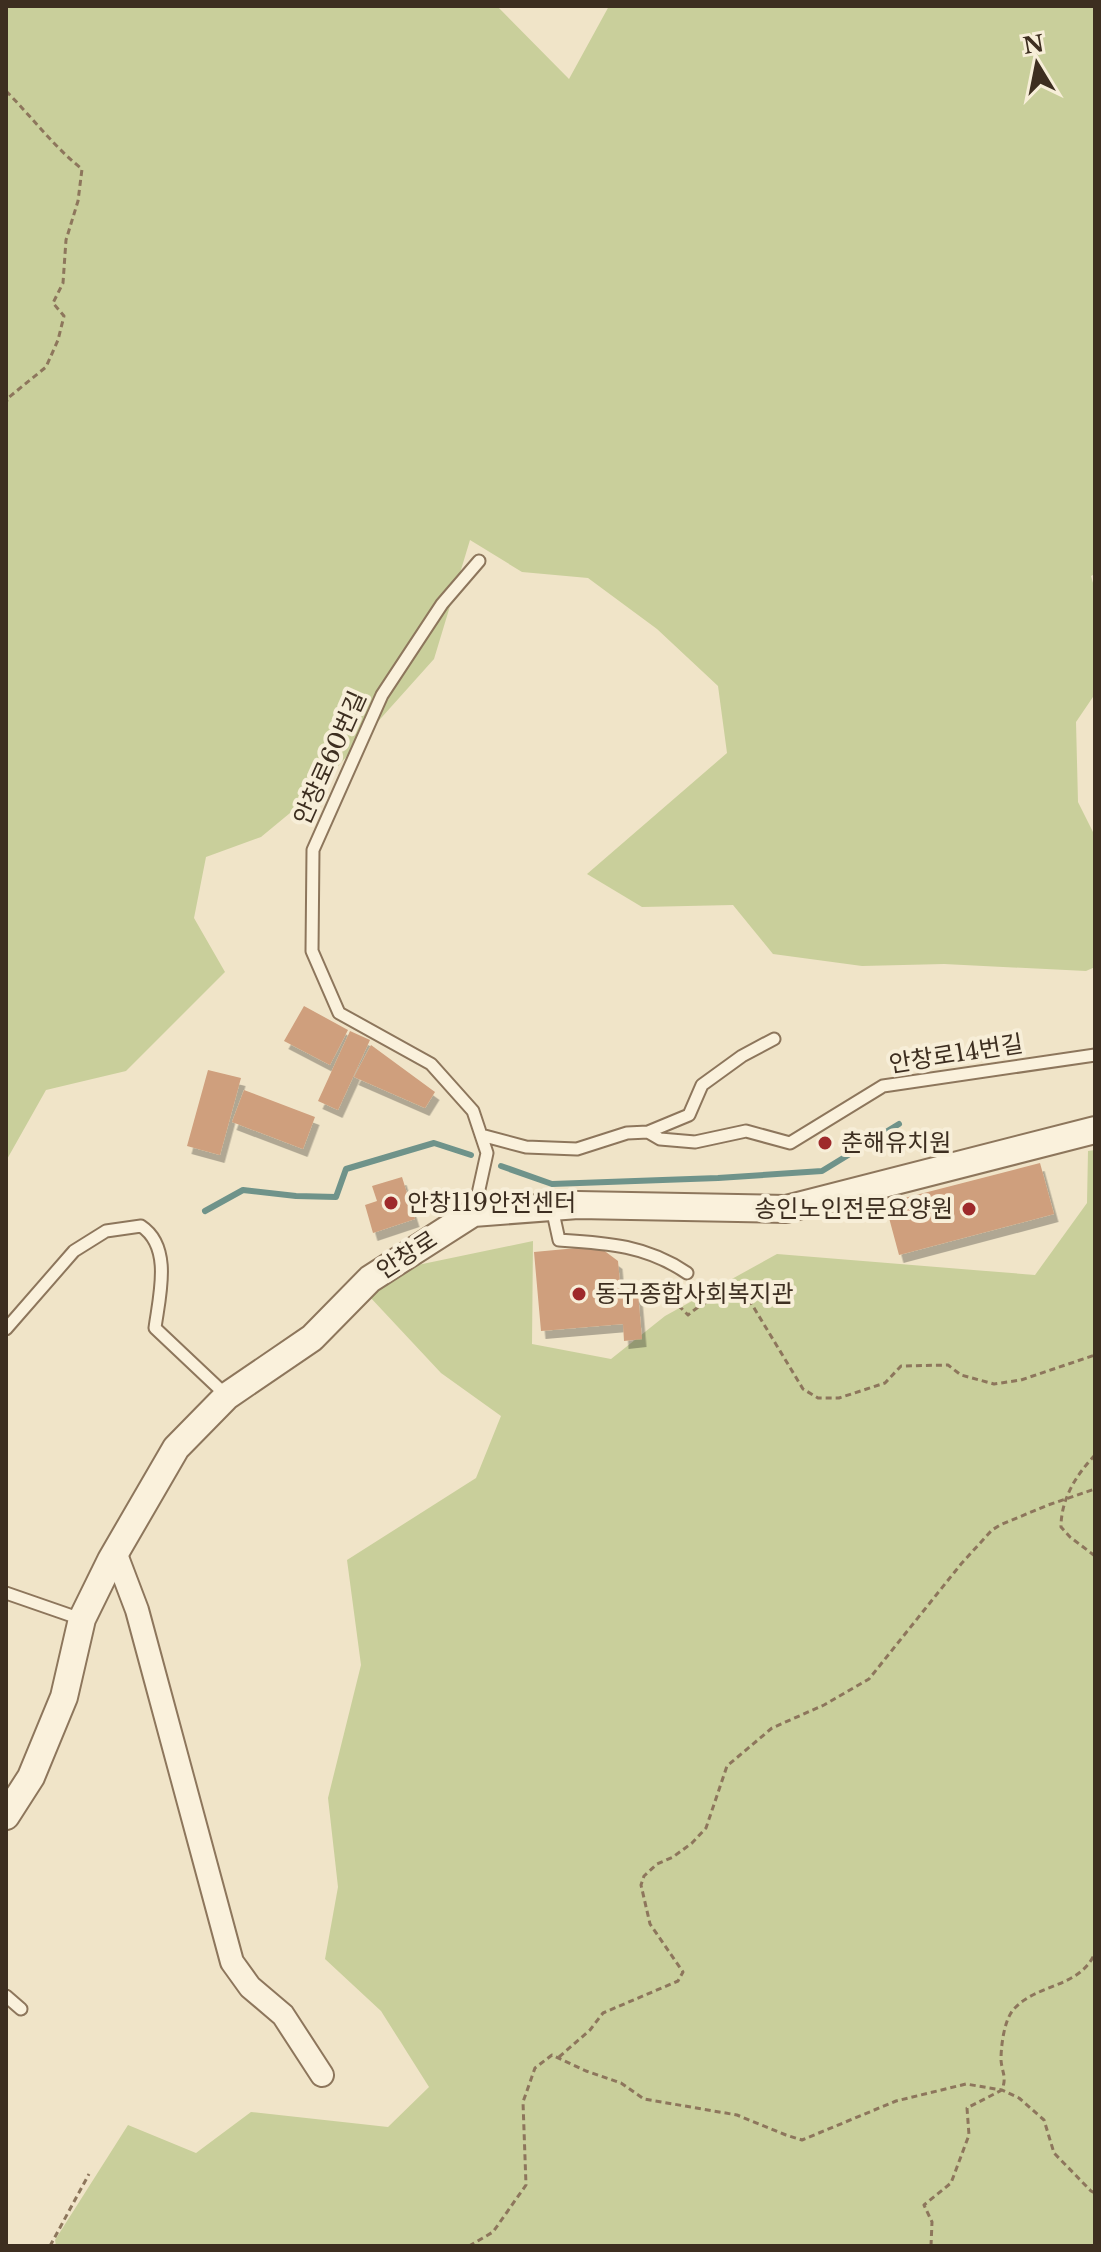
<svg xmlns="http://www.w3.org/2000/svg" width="1101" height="2252" font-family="'Libre Baskerville','Noto Sans KR',serif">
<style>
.green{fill:#c9cf9b}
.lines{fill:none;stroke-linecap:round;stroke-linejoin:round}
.stream{stroke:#6f938a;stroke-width:6}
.building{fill:#cf9f7d;filter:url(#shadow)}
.service-casing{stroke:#8d765c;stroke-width:15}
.minor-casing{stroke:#8d765c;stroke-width:26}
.tertiary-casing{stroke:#8d765c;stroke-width:30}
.path{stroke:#8d765c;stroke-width:3;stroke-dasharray:6 4;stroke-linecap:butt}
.service{stroke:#faf1dc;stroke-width:11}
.minor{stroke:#faf1dc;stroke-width:22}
.tertiary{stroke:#faf1dc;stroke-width:26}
.poi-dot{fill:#9e2a2b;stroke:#f7eed8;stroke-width:3}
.labels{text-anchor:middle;stroke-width:8;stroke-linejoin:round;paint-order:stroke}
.street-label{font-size:24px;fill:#3d2e20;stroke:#f7eed8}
.poi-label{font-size:24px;fill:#3d2e20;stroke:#f7eed8;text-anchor:start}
</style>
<defs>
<filter id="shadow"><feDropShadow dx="4.5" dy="8" stdDeviation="0" flood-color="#0004"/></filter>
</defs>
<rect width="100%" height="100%" fill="#f0e4c8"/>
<!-- green -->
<path class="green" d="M6,6H497L569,79L609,6H1095V574L1091,576L1095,590V694L1076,722L1078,802L1095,836V967L1086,971L944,964L862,966L773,954L733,905L642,907L587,874L727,753L718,686L657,629L588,578L522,572L470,540L434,659L313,794L261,837L206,857L194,918L225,972L126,1071L46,1090L6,1161Z
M1095,1150V2246H56L55,2240L128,2125L196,2153L251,2112L388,2127L429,2087L381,2011L325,1959L338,1887L328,1798L361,1665L347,1560L476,1478L501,1416L441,1373L369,1296L408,1267L533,1241L532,1344L611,1359L665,1316L777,1254L1035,1275L1087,1203L1088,1151Z"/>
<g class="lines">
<!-- stream -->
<path class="stream" d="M501,1166L552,1184L718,1178L822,1171L899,1124
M205,1211L243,1190L296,1196L336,1197L346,1169L434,1143L471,1155"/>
</g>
<!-- building -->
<path class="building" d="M304,1006L348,1030L330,1065L284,1041Z
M350,1031L370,1040L338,1110L318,1101Z
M371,1045L435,1092L425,1108L354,1077Z
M208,1070L241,1078L220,1155L187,1146Z
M244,1090L315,1117L303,1149L232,1122Z
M1040,1163L1054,1214L899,1255L885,1203Z
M402,1177L415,1219L373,1233L365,1205L377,1201L372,1186Z
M598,1246L618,1261L621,1295L638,1293L642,1339L624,1341L623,1324L541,1331L534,1252Z"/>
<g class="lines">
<defs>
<path id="service" d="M648,1132L660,1139L695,1142L746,1131L790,1143L883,1086L1095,1055
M481,1135L526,1147L577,1149L627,1133L648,1132L689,1115L702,1085L742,1056L774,1039
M552,1208L559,1240C606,1243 646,1245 687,1273
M474,1212L487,1153L473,1111L431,1064L339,1013L312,951L313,850L382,695L442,604L479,561
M6,1329L74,1251L106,1231L141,1226C173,1247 159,1297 155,1328L227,1396
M6,1593L81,1619
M6,1996L21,2009"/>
<path id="minor" d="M115,1552L137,1610L232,1962L250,1987L283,2015L322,2075"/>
<path id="tertiary" d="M6,1816L31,1777L64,1697L82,1619L111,1560L176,1448L227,1396L312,1338L370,1279L473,1213L578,1205L786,1209L1095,1130"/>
</defs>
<!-- service casing -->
<use href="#service" class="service-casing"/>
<!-- minor casing -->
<use href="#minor" class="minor-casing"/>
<!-- tertiary casing -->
<use href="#tertiary" class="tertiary-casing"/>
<!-- path -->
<path class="path" d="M6,91C32,117 53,146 82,169L78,201L66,240L63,283L53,303L64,316L58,340L46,367L8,398L6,403
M680,1287L676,1303L688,1315C707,1299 722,1293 748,1298L803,1389L818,1398H839L885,1383L901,1366L948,1365L961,1375L994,1384L1021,1380L1095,1355
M1095,1455C1076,1475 1061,1499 1061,1527L1070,1537L1095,1556
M559,2057L590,2030L603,2013L678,1981L683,1972L650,1924L641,1885L644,1876L657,1864L673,1857L692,1843L706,1828L727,1766L772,1728L824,1705L869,1679L961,1564L992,1530L1000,1525L1048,1505L1095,1489
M50,2246L89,2174
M469,2246L493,2232L526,2185L523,2102L535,2068L552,2055L586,2071L621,2083L644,2099L737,2115L786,2135L802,2140L896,2101L966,2084L1002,2090L1019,2098L1044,2120L1054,2153L1091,2191L1095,2193
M931,2246L932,2222L924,2205L951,2183L969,2135L967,2108L1002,2090C1007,2076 1002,2073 1001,2060C1001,2046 1004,2021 1013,2010C1036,1983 1079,1989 1095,1953"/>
<!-- service -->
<use href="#service" class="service"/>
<!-- minor -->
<use href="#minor" class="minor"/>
<!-- tertiary -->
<use href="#tertiary" class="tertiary"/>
</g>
<!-- markers -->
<g class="poi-dot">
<circle cx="825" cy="1143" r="8"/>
<circle cx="391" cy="1203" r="8"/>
<circle cx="969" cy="1209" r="8"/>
<circle cx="579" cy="1294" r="8"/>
</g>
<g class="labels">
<!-- street labels -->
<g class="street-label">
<text transform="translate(330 758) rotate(-66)" y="8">안창로60번길</text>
<text transform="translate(956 1054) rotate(-9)" y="8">안창로14번길</text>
<text transform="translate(407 1255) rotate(-33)" y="8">안창로</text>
</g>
<!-- poi labels -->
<g class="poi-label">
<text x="841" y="1151">춘해유치원</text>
<text x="407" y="1211">안창119안전센터</text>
<text x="953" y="1217" text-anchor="end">송인노인전문요양원</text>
<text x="595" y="1302">동구종합사회복지관</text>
</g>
</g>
<!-- border -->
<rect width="1101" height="2252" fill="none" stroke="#3d2e20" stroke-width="16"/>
<!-- north arrow -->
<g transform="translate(1037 64) rotate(350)" stroke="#f7eed8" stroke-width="6" paint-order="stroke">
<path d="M0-6L14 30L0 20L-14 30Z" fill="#3d2e20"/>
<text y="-12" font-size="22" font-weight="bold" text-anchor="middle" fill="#3d2e20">N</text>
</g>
</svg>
